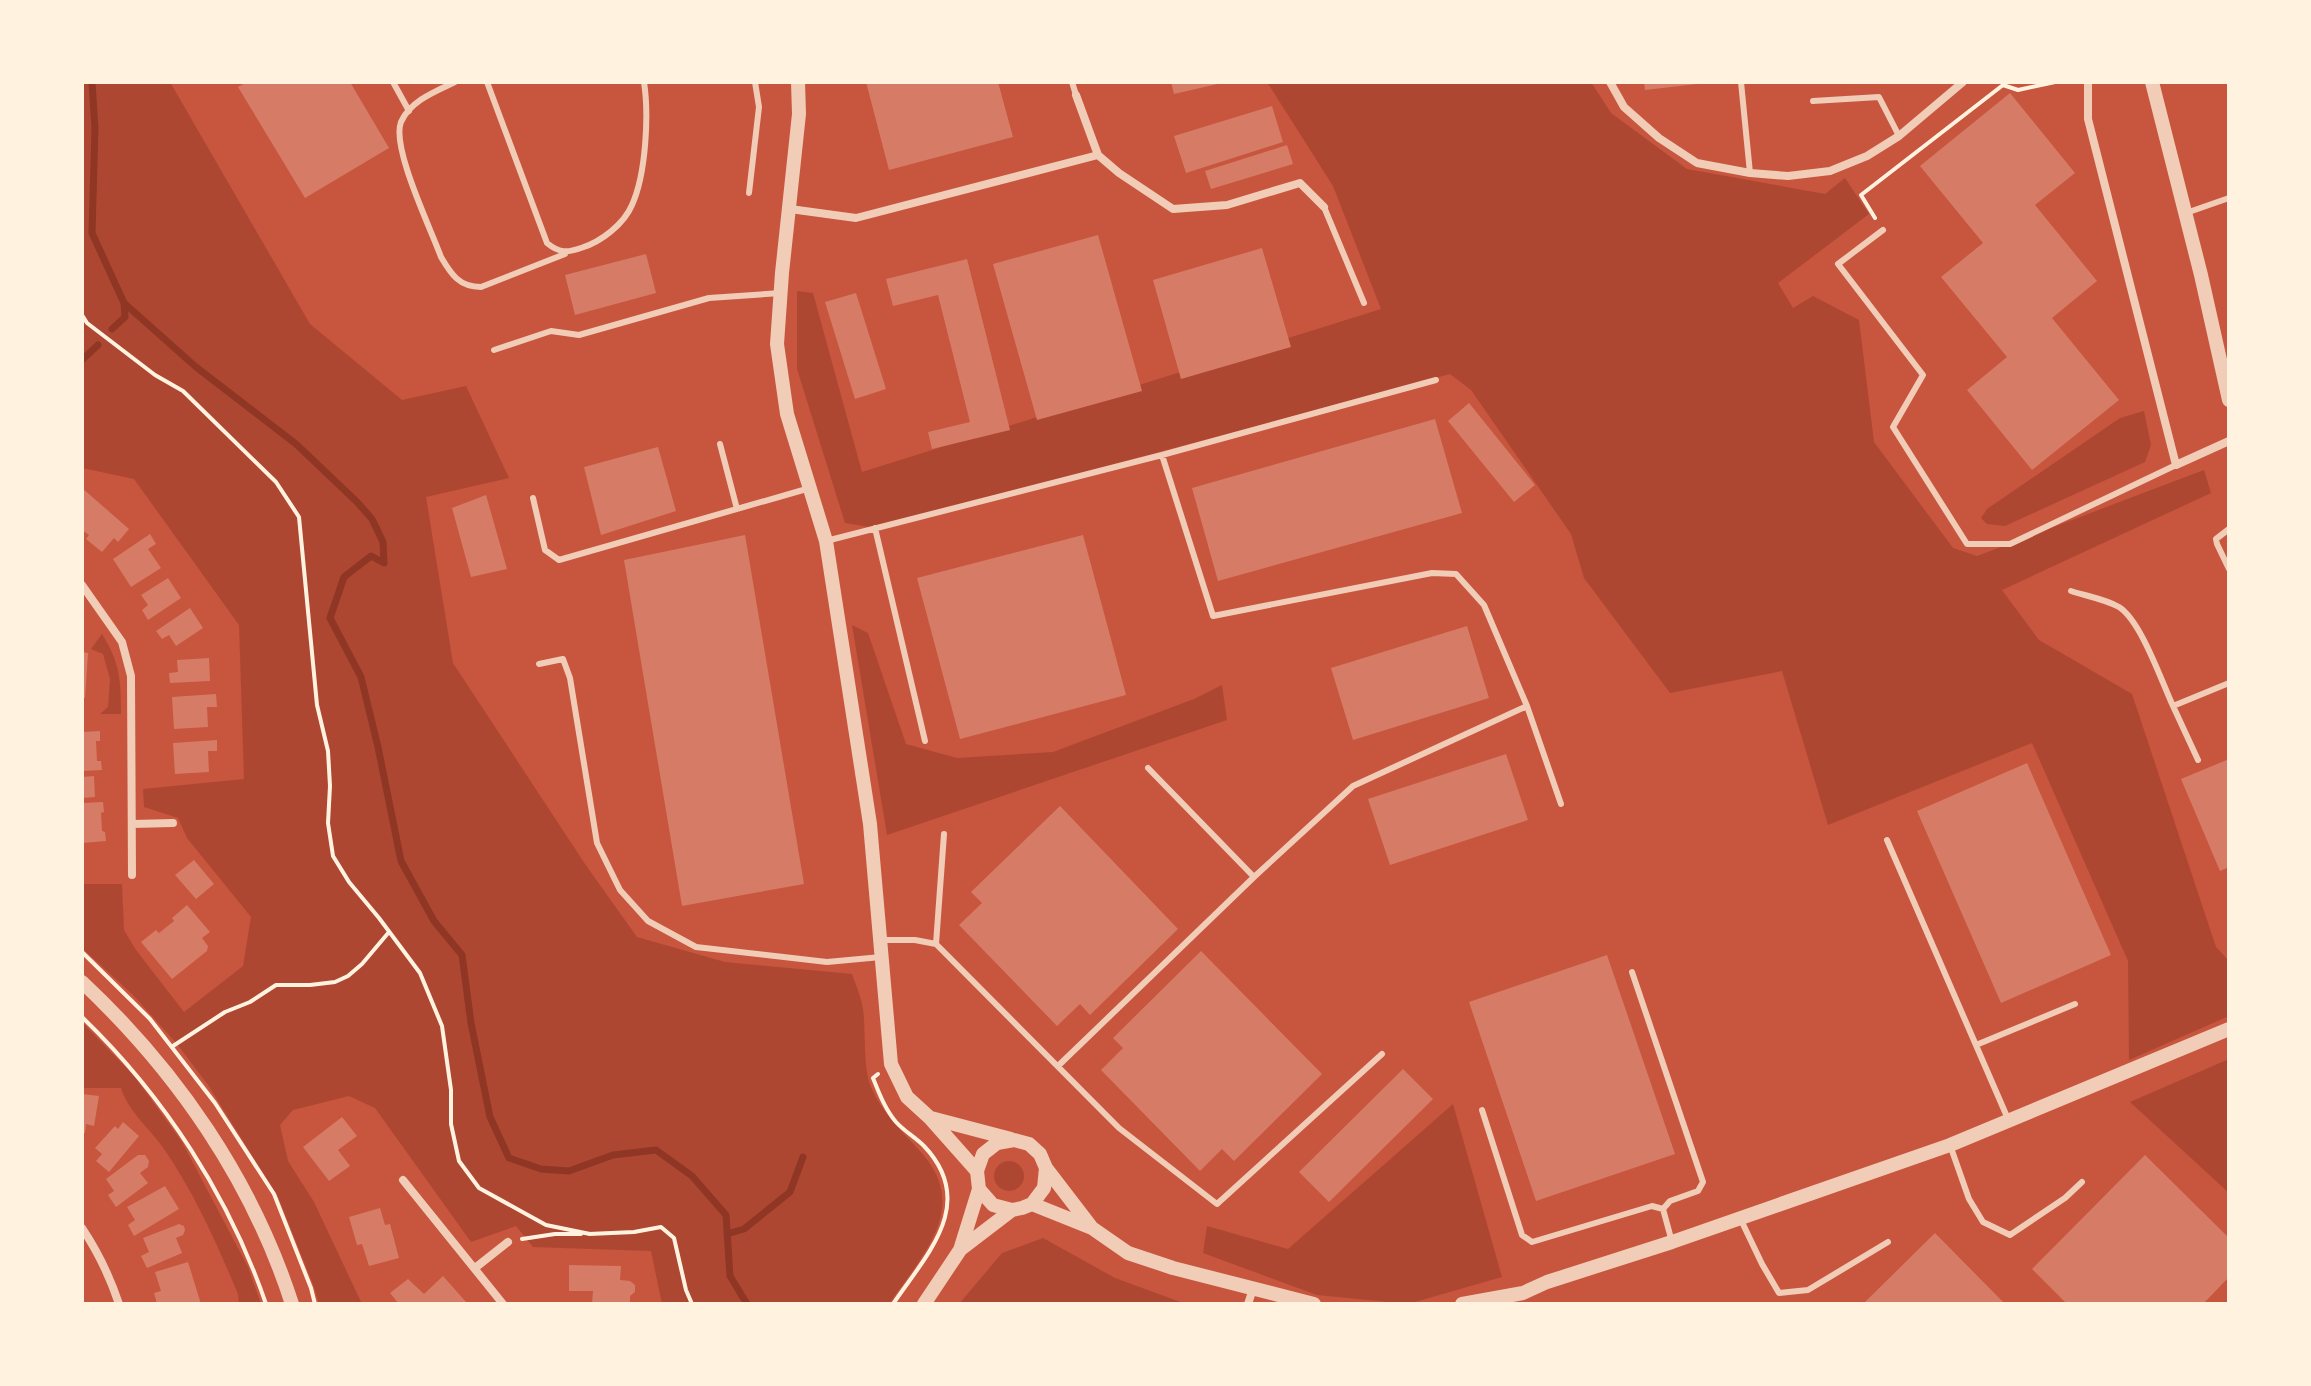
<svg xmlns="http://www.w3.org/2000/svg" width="2311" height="1386" font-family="Quicksand,sans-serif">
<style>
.green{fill:#ae4732}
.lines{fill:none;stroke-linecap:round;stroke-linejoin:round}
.stream{stroke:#8f3625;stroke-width:7}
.building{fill:#d67c66}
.path{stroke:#fff3e0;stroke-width:4}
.service{stroke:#f1ccb7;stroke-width:6}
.minor{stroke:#f1ccb7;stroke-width:8}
.tertiary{stroke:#f1ccb7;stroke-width:14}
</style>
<rect width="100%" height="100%" fill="#c8553d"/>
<!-- green -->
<path class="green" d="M82,82H170L310,324L402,400L466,386L509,478L426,497L453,663L585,864L637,937L725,962L852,974C856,985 861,997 863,1009C866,1031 863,1068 871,1087C882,1113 901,1130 919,1150C972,1206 923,1254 889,1304H662L651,1251L533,1247L516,1226L471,1242L375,1108L349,1096L293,1110L280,1125L288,1161L314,1202L362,1304H319L314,1287L278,1197L208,1085L177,1044L133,995L82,948V884H122L124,930L136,950L184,1012L243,966L251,917L187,838L178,818L144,807L143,789L244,779L239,625L134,479L82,468Z
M1267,82H1591L1611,113L1687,169L1825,194L1845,178L1869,214L1778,283L1793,308L1813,296L1859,320L1874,442L1953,548L1977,556L2204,470L2211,493L2002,590L2039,640L2132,694L2216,947L2229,961V1016L2129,1060L2128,961L2032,743L1828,825L1782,671L1670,693L1584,578L1571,534L1471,390L1450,374L875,528L845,523L797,369V291L813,293L862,472L1381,309L1333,186Z
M2144,411L2151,445L2145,462L2005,526L1987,524L1981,518L1987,509L2120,418Z
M852,625L868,633L906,744L957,758L1053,752L1194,699L1222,685L1227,720L887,835Z
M102,634C120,662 121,682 121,714H100L108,707L110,679L103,654L91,649Z
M82,1022L135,1077L182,1142L248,1267L261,1304H239L238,1294C217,1244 195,1194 164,1149C150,1129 128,1111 121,1088H82Z
M2229,1059V1193L2130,1102Z
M1453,1104L1502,1277L1408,1304L1317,1295L1203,1253L1207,1226L1288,1249Z
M994 1176a15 15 0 1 1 30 0a15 15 0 1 1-30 0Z
M1043,1238L1115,1278L1186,1304H959L1002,1253Z"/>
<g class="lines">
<!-- stream -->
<path class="stream" d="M92,82L95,128L92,233L124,303L196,367L296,444L357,502L372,519L383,542L384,563L371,556L344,577L330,618L361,677L378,747L401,861L434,921L462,955L471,1023L490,1117L509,1158L541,1169L569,1171L613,1155L656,1150L692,1176L726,1215L730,1276L747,1304
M112,329L125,317L124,303
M82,360L98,345
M727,1234L744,1229L790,1192L803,1157"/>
</g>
<!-- building -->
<path class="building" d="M247,82H350L389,148L305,198L238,87Z
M866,82H998L1013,137L889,170Z
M1171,82H1222V83L1174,94Z
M1644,82H1697V84L1645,90Z
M2010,93L2075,173L2035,205L2097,281L2052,318L2119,400L2032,470L1967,390L2007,357L1941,277L1983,243L1920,166Z
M1272,106L1283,142L1186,173L1174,136Z
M1287,145L1293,164L1211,189L1205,171Z
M1098,235L1142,391L1037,420L993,264Z
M1262,248L1291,347L1181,379L1153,280Z
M646,254L656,293L575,315L565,275Z
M967,259L1010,430L932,449L928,432L970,422L938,295L893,306L886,279Z
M856,293L886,389L855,399L825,302Z
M1469,403L1535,485L1514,502L1448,421Z
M1435,419L1462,513L1218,581L1192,488Z
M658,447L676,511L601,535L584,467Z
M82,488L129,529L118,542L114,538L102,552L86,539L89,535L82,530Z
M486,495L507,569L471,577L452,508Z
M150,534L156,544L148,549L161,568L131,587L113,559Z
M745,535L804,884L682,906L624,560Z
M1083,535L1126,695L960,739L917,578Z
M168,578L181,598L148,620L142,610L148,605L141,595Z
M190,608L203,628L176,646L169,635L162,639L156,631Z
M1467,626L1489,698L1353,740L1331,668Z
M82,652L88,653L85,698H82Z
M209,658L210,681L170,683L169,673L178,672L177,660Z
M216,694L217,707H207L208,727L174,729L172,697Z
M100,731V741H96L97,761H101L102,770L82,771V732Z
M217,740V751H208L209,772L175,774L173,743Z
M1506,754L1528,820L1390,865L1368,799Z
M2229,759V867L2220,871L2181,779Z
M2027,763L2111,955L2001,1003L1917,811Z
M94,776L95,797L82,798V777Z
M103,802L104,812L101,813L102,831L105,832L106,841L82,843V803Z
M1060,806L1178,929L1090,1015L1080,1004L1057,1026L959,925L982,903L971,892Z
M194,860L214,884L196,899L175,875Z
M187,905L210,932L202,938L208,946L207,951L172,979L141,942L156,930L159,933L174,921L172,918Z
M1201,951L1322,1074L1234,1161L1222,1149L1200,1171L1101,1070L1123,1048L1113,1038Z
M1607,955L1675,1154L1536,1201L1469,1002Z
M1403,1069L1433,1099L1329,1202L1299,1172Z
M82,1094L99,1096L94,1126L86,1124L85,1133H82Z
M342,1117L357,1136L338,1150L350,1166L329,1181L303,1147Z
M123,1122L139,1136L109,1172L96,1161L102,1154L95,1148L115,1126L118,1129Z
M138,1155H145L149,1161L148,1167L140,1173L148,1183L116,1207L108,1195L114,1191L106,1179Z
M2145,1155L2229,1238V1277L2203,1304H2067L2032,1269Z
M165,1186L179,1209L134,1236L128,1225L135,1220L127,1207Z
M380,1208L385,1225L390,1224L399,1258L369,1266L362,1244L357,1245L349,1217Z
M179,1224L184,1226L185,1230L183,1235L176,1238L182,1253L147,1268L141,1256L149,1252L143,1238Z
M1935,1233L2005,1304H1863Z
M188,1262L201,1304H157L154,1293L161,1291L155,1272Z
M569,1265L621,1266L620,1280L630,1281L635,1285V1292L630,1296V1304H592L593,1291H569Z
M443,1276L466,1302L463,1304H399L390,1293L408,1279L424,1294Z"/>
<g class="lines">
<!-- path -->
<path class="path" d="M1875,218L1861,195L2003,85L2018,90L2055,82
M82,315L87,323L155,375L183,391L276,482L299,517L317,705L328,751L330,786L328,823L333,856L349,882L379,918L420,973L442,1026L451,1090V1124L459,1161L479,1188L546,1225L590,1234
M82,952L150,1019L215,1103L274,1194L311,1288L315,1304
M82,1017C164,1096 229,1196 266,1304
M173,1046L225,1012L250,1002L276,985H310L335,982L348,976L362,964L389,932
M878,1074L873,1078C879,1093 885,1109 896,1122C904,1131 915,1137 924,1146C978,1203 927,1254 893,1304
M589,1234L634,1232L661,1227L674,1238L686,1290L692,1304
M522,1239L555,1234H581"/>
<!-- service -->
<path class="service" d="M393,82L409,111
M455,82C436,91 410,101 401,122C391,147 431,229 441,257C451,274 459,287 481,287L565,254
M487,82L547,243C559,253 567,253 581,248C601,242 624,224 632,205C646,174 649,115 644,82
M1072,82L1076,95
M1741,82L1750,173
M1813,101L1879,97L1899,136
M749,193L759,107L755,82
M1324,207L1364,303
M2186,213L2229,198
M1883,230L1838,264L1923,375L1893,427L1967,544H2010L2176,465
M494,350L551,331L579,335L709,298L781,293
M720,444L737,509
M1162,455L1213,616L1432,573L1456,574L1484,605L1527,706L1561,804
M533,498L545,550L559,560L810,488
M875,528L925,741
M2229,529L2216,539L2217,544L2229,569
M826,541L1162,455L1436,380
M2071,591C2086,596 2105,599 2119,607C2141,621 2161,680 2173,706L2229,683
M539,664L563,659L570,678L597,843L620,890L648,921L696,947L827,962L881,957
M2173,706L2198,760
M1148,768L1254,877
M944,834L936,944L1119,1128L1217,1204L1382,1054
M1887,840L2008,1119
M880,940H915L936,944
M1632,972L1703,1182L1698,1191L1670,1201L1663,1209L1672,1242
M1976,1045L2075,1004
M1058,1066L1254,877L1353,786L1527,706
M1482,1110L1522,1235L1532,1242L1652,1206L1663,1209
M1950,1145L1969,1199L1983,1222L2010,1235L2065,1198L2082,1182
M1741,1220L1762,1264L1779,1293L1808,1290L1888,1242"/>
<!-- minor -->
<path class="minor" d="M1610,82L1624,107L1659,138L1697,163L1750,173L1788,176L1830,171L1867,156L1899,136L1963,82
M2088,85V119L2176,465L2229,441
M1076,95L1098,155
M790,209L856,218L1098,155L1119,173L1173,209L1227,205L1300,183L1324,207
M82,585L122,642L131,676L132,875
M132,824L173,823
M403,1180L503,1304
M82,1228C98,1252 110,1277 119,1304
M475,1268L508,1242
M1248,1304L1253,1289"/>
<!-- tertiary -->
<path class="tertiary" d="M798,82L799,114L782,273L777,344L787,414L826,541L870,824L891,1064L907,1097L930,1118L977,1171
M2152,82L2201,275L2229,400
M82,982C177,1071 252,1180 292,1304
M931,1118L1011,1139
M1046,1168L1092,1228
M1032,1204L1092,1228L1128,1253L1173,1268L1314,1304
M961,1249L1012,1210
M924,1304L960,1250L979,1189L977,1171L983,1154L997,1143L1014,1140L1029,1144L1040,1154L1046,1168L1044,1188L1032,1204L1022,1208L1012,1210L993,1205L979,1189
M1462,1304L1523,1293L1547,1282L1672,1242L1950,1145L2229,1029"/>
</g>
<!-- border -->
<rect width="2311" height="1386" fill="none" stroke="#fff3e0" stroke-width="168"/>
</svg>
